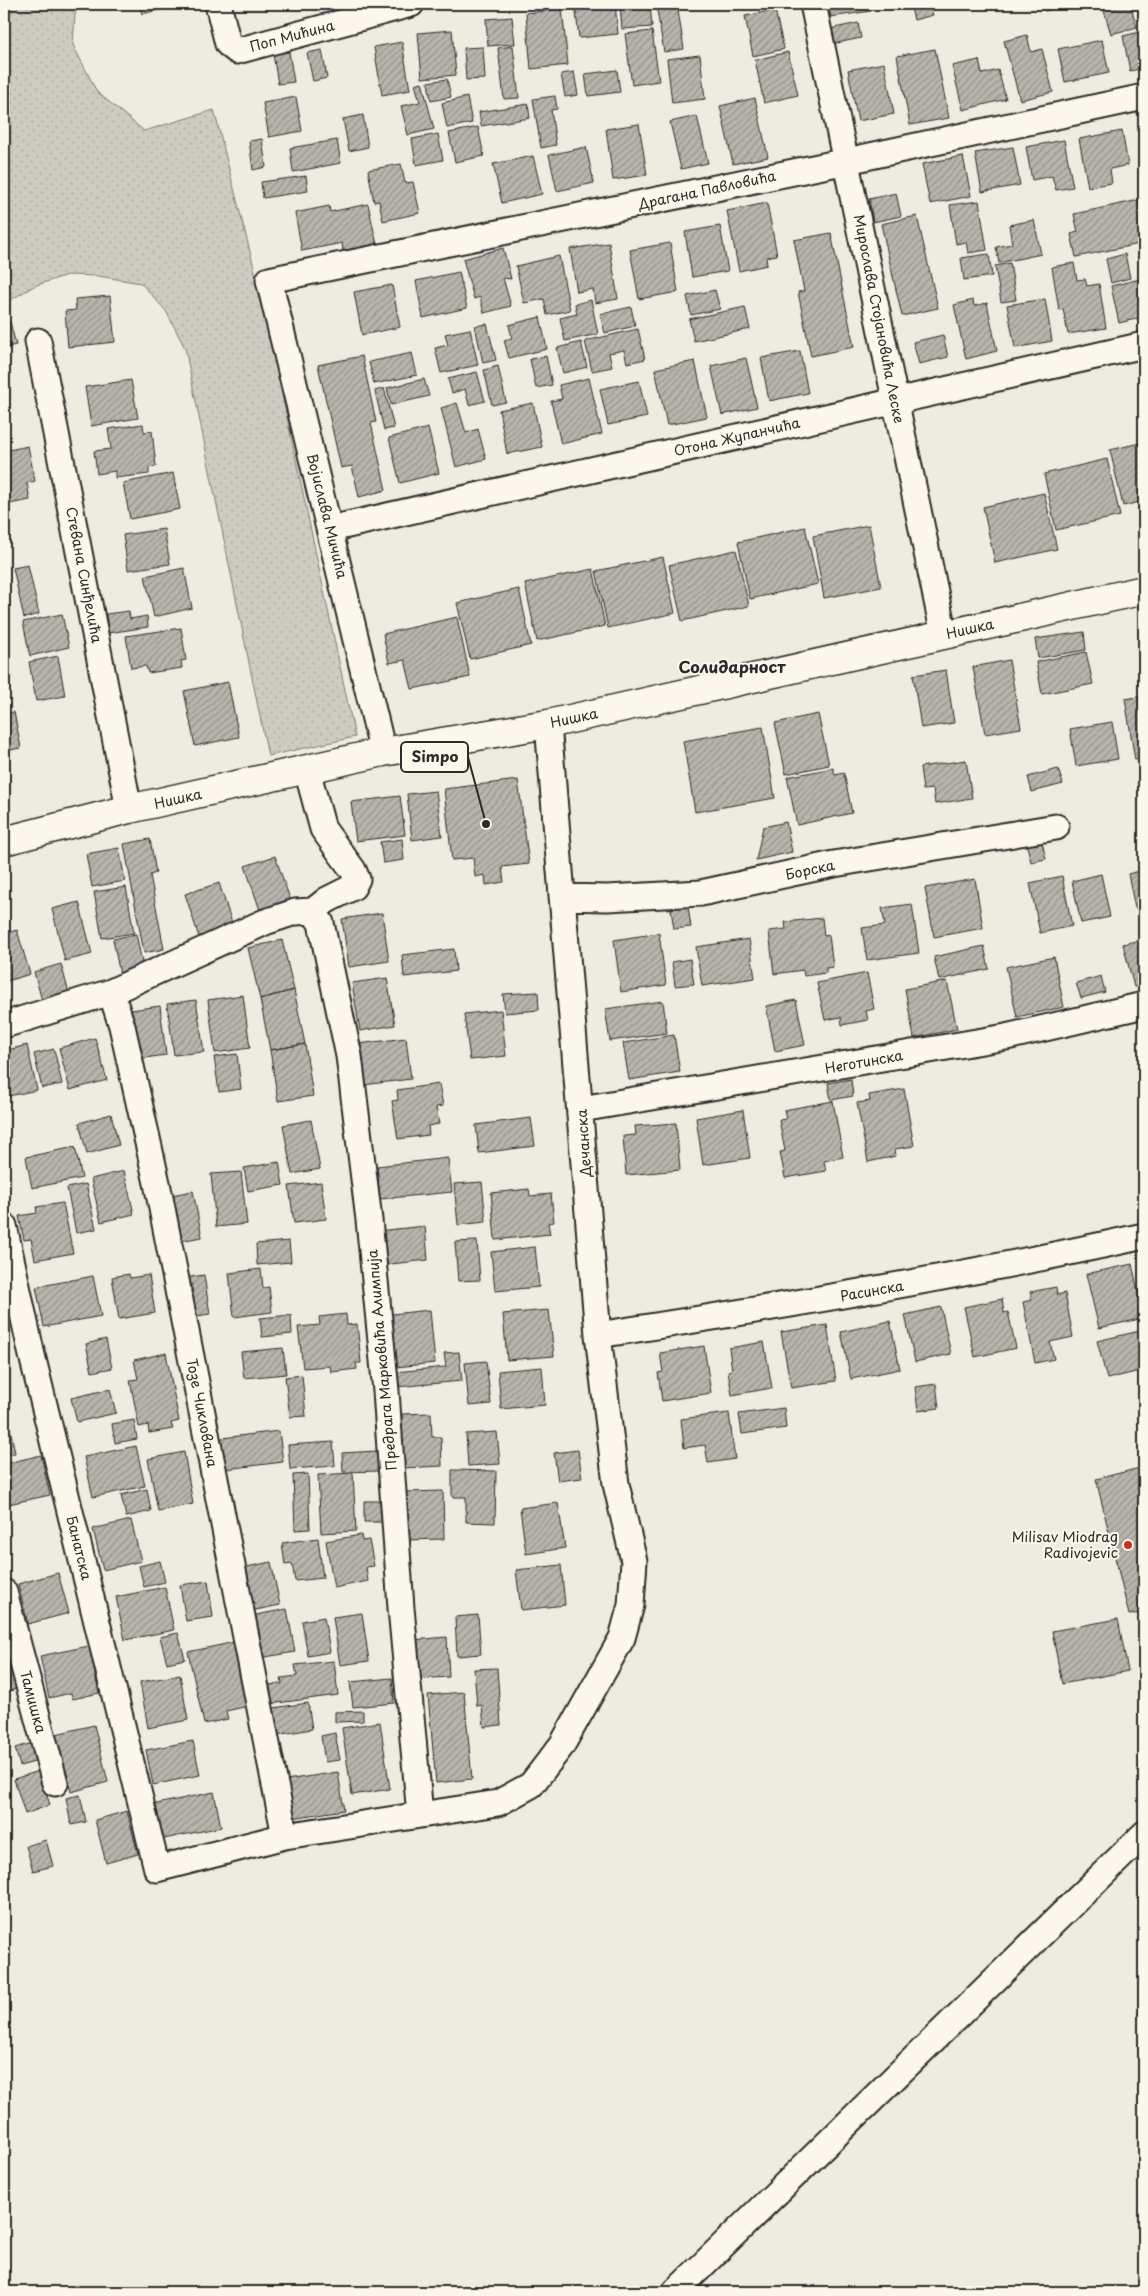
<svg xmlns="http://www.w3.org/2000/svg" width="1148" height="2296" font-family="'Playpen Sans',sans-serif">
<style>
.grass{fill:url(#grass-dots);stroke:#7c7b76}
.building{fill:url(#building-hatch);stroke:#2b2b2b}
.lines{fill:none;stroke-linecap:round;stroke-linejoin:round}
.street-casing{stroke:#2b2b2b;stroke-width:29}
.secondary-casing{stroke:#2b2b2b;stroke-width:31}
.street{stroke:#fbf7ec;stroke-width:25}
.secondary{stroke:#fbf7ec;stroke-width:28}
.poi-dot{fill:#c8321e;stroke:#fbf7ec;stroke-width:2}
.labels{text-anchor:middle;stroke-width:4;stroke-linejoin:round;paint-order:stroke}
.street-label{font-size:14px;fill:#2b2b2b;stroke:#fbf7ec}
.poi-label{font-size:14px;fill:#2b2b2b;stroke:#fbf7ec;text-anchor:end}
.quarter-label{font-size:16px;font-weight:bold;fill:#2b2b2b;stroke:#fbf7ec}
.leader{fill:none;stroke:#2b2b2b;stroke-width:2}
.callout-dot{fill:#2b2b2b;stroke:#fbf7ec;stroke-width:2}
.callout{fill:#fbf7ec;stroke:#2b2b2b;stroke-width:2}
.callout-label{font-size:15px;text-anchor:middle;font-weight:bold;fill:#2b2b2b}
</style>
<defs>
<pattern id="grass-dots" width="8" height="8" patternUnits="userSpaceOnUse" patternTransform="scale(1.25)"><rect width="8" height="8" fill="#cecbc2"/><path d="M2 2h.1M6 6h.1" fill="none" stroke="#b1aea7" stroke-width="1.8" stroke-linecap="round"/></pattern>
<pattern id="building-hatch" width="6" height="6" patternUnits="userSpaceOnUse" patternTransform="scale(1.25)"><rect width="6" height="6" fill="#b8b5ae"/><path d="M-1 1l2-2M0 6l6-6M5 7l2-2" fill="none" stroke="#96938e"/></pattern>
</defs>
<rect width="100%" height="100%" fill="#eeebe0"/>
<filter id="ink" filterUnits="userSpaceOnUse"><feTurbulence type="fractalNoise" baseFrequency=".02" numOctaves="2"/><feDisplacementMap in="SourceGraphic" scale="10" xChannelSelector="R" yChannelSelector="G"/><feConvolveMatrix kernelMatrix="1 2 1 2 8 2 1 2 1" color-interpolation-filters="sRGB"/></filter>
<g filter="url(#ink)">
<!-- grass -->
<path class="grass" d="M4,4H79L75,15L73,45L97,92L144,131L214,110L260,291L355,737L268,756L185,348L166,311L141,283L98,276L67,275L34,286L4,304Z"/>
<!-- building -->
<path class="building" d="M139,4H183L142,14Z
M575,4H615L618,34L579,38Z
M620,4H650L652,27L622,29Z
M656,4H677L684,49L664,52Z
M828,4H869L871,11L831,17Z
M910,4H930L933,15L914,20Z
M1043,4H1074L1045,11Z
M1102,4H1130L1137,27L1111,34Z
M562,9L568,65L531,69L526,13Z
M775,10L784,49L753,56L745,16Z
M512,17L515,44L488,46L486,19Z
M858,23L861,38L832,44L830,29Z
M452,30L456,75L422,78L418,33Z
M652,31L659,81L632,85L625,34Z
M1144,31V68L1130,71L1123,36Z
M1027,35L1031,52L1042,49L1053,92L1020,100L1004,41Z
M1102,40L1109,73L1065,82L1058,49Z
M402,42L410,90L382,95L374,47Z
M513,46L519,98L504,99L498,48Z
M483,47L485,79L466,80L464,48Z
M935,49L949,118L910,125L897,56Z
M322,50L327,78L313,81L307,53Z
M289,52L294,82L278,84L273,54Z
M788,52L798,95L764,103L755,60Z
M700,55L705,99L672,103L667,59Z
M979,60L982,74L998,70L1006,99L963,110L952,66Z
M884,63L894,114L858,121L848,70Z
M617,70L620,92L588,96L585,74Z
M574,72L578,95L565,97L561,74Z
M447,79L451,97L431,101L428,82Z
M422,82L434,129L408,135L401,106L420,102L415,84Z
M555,96L557,109L551,110L556,145L541,148L533,99Z
M296,97L302,131L269,137L263,103Z
M467,97L472,123L447,128L442,103Z
M755,98L768,157L733,164L720,106Z
M528,104L530,118L481,126L479,112Z
M363,115L368,147L349,151L343,119Z
M697,116L708,163L681,169L670,122Z
M639,124L647,175L613,180L606,129Z
M478,127L484,156L455,162L449,133Z
M1122,131L1128,165L1110,169L1112,183L1088,187L1079,139Z
M1144,133V162L1140,134Z
M438,134L443,160L416,165L412,139Z
M262,139L266,167L253,170L249,141Z
M337,140L341,163L293,172L290,148Z
M1064,140L1073,187L1056,190L1052,176L1032,180L1026,147Z
M586,147L594,183L557,191L549,155Z
M1013,147L1020,185L982,192L975,153Z
M533,156L542,194L502,203L493,164Z
M963,156L971,196L930,204L922,164Z
M401,164L405,183L413,182L420,213L383,221L379,201L374,202L368,170Z
M306,176L308,191L263,198L261,182Z
M896,193L901,216L873,222L869,199Z
M1139,200L1144,227V243L1076,257L1071,234L1078,232L1074,214Z
M979,201L987,250L968,253L966,242L956,244L950,205Z
M767,203L777,255L766,257L767,265L739,271L727,211Z
M368,204L377,245L343,251L342,243L302,251L295,213L329,206L330,212Z
M917,216L938,308L902,316L881,224Z
M1034,220L1041,254L999,263L996,247L1012,244L1009,225Z
M720,226L728,271L692,277L685,232Z
M831,233L854,347L811,356L798,292L804,291L794,240Z
M609,243L618,299L595,303L593,289L577,292L570,249Z
M670,243L678,292L639,299L630,250Z
M503,248L511,279L503,278L511,306L484,313L480,297L474,299L463,259Z
M989,254L992,276L964,280L961,258Z
M1125,254L1130,278L1111,283L1106,259Z
M559,256L570,310L547,315L544,299L524,303L516,266Z
M1010,263L1016,300L1001,302L995,266Z
M1074,263L1077,280L1085,279L1087,286L1099,284L1106,328L1068,334L1063,309L1059,310L1052,267Z
M459,272L467,308L423,318L416,281Z
M1144,278V317L1119,323L1111,286Z
M392,285L400,327L362,335L354,292Z
M715,290L720,309L691,315L687,296Z
M110,296L115,342L68,347L65,311L76,310L75,299Z
M1045,299L1052,341L1015,348L1007,305Z
M591,300L598,334L565,341L560,318L577,314L575,304Z
M973,300L974,306L987,303L997,351L966,359L954,305Z
M631,307L635,326L605,333L600,314Z
M745,307L750,329L694,341L689,319Z
M540,317L547,349L509,358L504,340L512,338L509,325Z
M10,322L16,345L4,348V323Z
M487,324L496,360L483,363L475,326Z
M470,329L478,365L441,373L435,348L448,345L445,334Z
M638,329L645,359L627,363L624,350L609,353L612,367L592,371L585,341Z
M943,335L948,357L919,364L913,342Z
M581,342L587,367L563,373L557,348Z
M800,351L808,393L769,401L761,358Z
M412,353L417,375L374,384L369,362Z
M362,356L376,422L371,423L386,490L359,497L352,466L341,468L318,365Z
M546,356L552,385L536,388L530,359Z
M746,358L757,407L722,415L711,366Z
M695,361L707,417L667,425L655,369Z
M498,366L506,402L492,405L484,370Z
M477,372L485,401L469,405L465,389L452,393L448,379Z
M589,378L602,434L561,444L551,401L562,399L559,385Z
M424,379L429,396L391,405L387,388Z
M131,380L138,418L91,426L85,387Z
M639,381L647,417L608,425L600,389Z
M384,388L394,428L384,430L375,391Z
M457,403L466,433L478,429L486,459L456,467L441,408Z
M533,403L542,447L507,454L499,410Z
M143,424L144,432L152,431L156,466L149,468V474L115,478V471L97,474L94,451L111,449L108,429Z
M428,428L439,473L400,483L389,438Z
M1144,442V501L1123,506L1110,450Z
M28,446L35,481L27,483L30,500L4,505V451Z
M1107,459L1120,516L1056,530L1044,474Z
M173,473L180,509L130,519L123,483Z
M1044,493L1057,549L995,563L983,507Z
M869,525L881,587L824,598L813,536Z
M805,527L818,584L750,599L738,542Z
M164,529L170,564L128,570L123,535Z
M736,550L749,606L682,621L669,565Z
M663,557L675,613L608,628L596,571Z
M28,565L39,614L24,618L13,568Z
M184,568L192,608L154,617L145,576Z
M593,569L605,626L537,641L525,584Z
M519,589L531,645L470,659L457,603Z
M129,611L130,619L147,616L148,627L108,633L106,614Z
M62,614L69,647L30,656L23,622Z
M457,617L470,677L412,689L405,660L389,663L383,634Z
M181,628L186,660L181,661L182,668L148,673L146,666L131,668L126,636Z
M1084,632L1086,650L1038,658L1035,639Z
M1086,652L1093,684L1042,694L1036,662Z
M58,656L65,696L36,701L29,662Z
M1009,660L1021,728L985,734L973,667Z
M946,670L954,723L921,728L913,675Z
M228,682L239,737L195,746L184,691Z
M1144,696V758L1135,760L1125,699Z
M14,712L21,748L4,751V714Z
M818,714L829,765L786,774L775,723Z
M1112,722L1118,759L1076,766L1070,729Z
M763,727L775,798L695,812L683,741Z
M966,760L972,798L935,804L933,789L923,790L920,767Z
M833,768L835,775L844,773L852,813L797,825L787,777Z
M1058,769L1063,784L1032,792L1028,777Z
M518,780L529,864L502,867L504,882L486,885L485,875L475,877L473,858L452,860L444,789Z
M436,791L442,836L412,840L407,794Z
M400,796L405,835L356,841L351,802Z
M786,822L792,852L756,860L763,827Z
M1041,838L1046,859L1031,862L1026,842Z
M150,839L156,873L150,875L164,949L144,953L124,844Z
M402,839L404,860L383,863L380,842Z
M119,848L125,881L92,887L86,854Z
M275,856L291,902L261,913L245,866Z
M1144,870V906L1135,908L1128,874Z
M1101,874L1110,917L1081,923L1072,881Z
M1062,876L1072,926L1040,933L1030,883Z
M975,879L983,928L934,937L925,888Z
M219,883L233,926L199,937L185,894Z
M126,887L134,933L102,938L94,892Z
M687,900L691,927L674,929L670,903Z
M79,902L92,954L65,961L52,909Z
M912,904L919,953L867,960L862,928L885,925L882,908Z
M382,913L389,961L349,967L342,919Z
M822,918L824,936L829,935L833,967L826,968V973L804,976L803,970L774,974L769,931L786,929L785,922Z
M17,930L30,974L4,982V934Z
M659,933L666,985L621,992L614,940Z
M136,934L143,967L121,980L113,939Z
M749,939L755,978L702,986L696,947Z
M1144,939V985L1134,987L1123,944Z
M282,940L294,990L260,999L248,948Z
M984,946L989,969L939,980L934,957Z
M454,949L456,971L404,977L402,955Z
M1054,957L1064,1007L1017,1017L1006,967Z
M690,959L694,984L675,986L672,962Z
M61,964L70,997L43,1004L34,972Z
M867,973L874,1009L866,1011L868,1020L842,1025L841,1017L825,1020L817,983Z
M1101,976L1105,992L1081,998L1076,983Z
M387,978L395,1025L360,1031L352,983Z
M947,981L957,1029L914,1038L905,989Z
M294,990L305,1044L270,1050L260,999Z
M538,992L539,1010L505,1013L503,994Z
M243,995L250,1048L215,1053L208,1000Z
M196,1000L204,1052L174,1055L167,1004Z
M796,1000L805,1045L775,1051L766,1006Z
M663,1001L667,1033L610,1041L605,1009Z
M160,1006L166,1055L138,1059L131,1010Z
M501,1010L506,1056L470,1060L464,1014Z
M674,1035L680,1072L629,1080L623,1043Z
M95,1038L107,1080L70,1090L59,1048Z
M406,1038L411,1079L363,1085L358,1044Z
M305,1044L313,1096L278,1101L270,1050Z
M27,1045L37,1090L4,1097V1051Z
M54,1049L62,1084L42,1088L34,1054Z
M237,1054L241,1089L219,1092L214,1057Z
M851,1079L853,1096L831,1100L828,1083Z
M439,1084L443,1106L436,1107L439,1124L428,1126L429,1135L398,1139L392,1101L398,1100L397,1090Z
M904,1089L914,1146L895,1149L896,1156L868,1162L857,1103L870,1101L869,1095Z
M833,1101L843,1157L824,1161L826,1171L785,1178L780,1152L785,1151L779,1120L786,1119L784,1110Z
M743,1110L750,1158L703,1165L696,1118Z
M111,1114L119,1145L87,1154L79,1123Z
M531,1118L535,1146L479,1153L476,1125Z
M311,1120L320,1169L292,1174L283,1125Z
M676,1123L680,1170L626,1175L623,1136L636,1135L635,1126Z
M75,1147L82,1178L32,1188L26,1157Z
M448,1158L452,1192L380,1199L377,1166Z
M279,1162L283,1185L248,1191L244,1168Z
M124,1171L134,1214L101,1222L91,1179Z
M241,1172L247,1224L216,1227L211,1174Z
M321,1182L326,1219L294,1223L289,1186Z
M482,1182L486,1222L458,1225L454,1184Z
M86,1184L96,1229L76,1233L67,1188Z
M529,1189L530,1196L551,1194L554,1222L548,1223L550,1234L495,1240L491,1193Z
M193,1191L202,1237L180,1241L171,1195Z
M63,1203L73,1253L35,1260L31,1239L24,1240L19,1216L37,1213L36,1207Z
M425,1226L428,1260L381,1265L377,1231Z
M289,1241L291,1262L257,1265L256,1244Z
M477,1241L480,1280L458,1281L455,1242Z
M535,1247L539,1287L495,1291L491,1252Z
M1132,1264L1144,1318L1099,1328L1086,1274Z
M261,1269L263,1288L269,1287L272,1312L234,1317L229,1273Z
M129,1274L130,1278L149,1275L155,1313L119,1319L112,1277Z
M204,1275L210,1314L190,1317L184,1278Z
M93,1276L101,1316L44,1327L36,1287Z
M1056,1287L1057,1295L1065,1293L1073,1337L1050,1342L1054,1359L1035,1363L1023,1302L1032,1300L1030,1292Z
M1002,1299L1004,1313L1008,1312L1016,1348L975,1357L964,1307Z
M941,1307L951,1354L915,1362L905,1315Z
M430,1310L435,1363L396,1367L392,1314Z
M549,1310L554,1356L507,1360L503,1314Z
M346,1314L347,1325L357,1324L361,1363H356L357,1369L331,1372L330,1366L303,1368L298,1327L320,1325L319,1317Z
M291,1315L292,1334L262,1337L260,1318Z
M890,1321L900,1369L851,1379L841,1332Z
M827,1325L836,1381L791,1388L781,1332Z
M1144,1330V1370L1107,1379L1097,1341Z
M106,1339L112,1368L92,1372L86,1344Z
M764,1342L772,1388L732,1395L728,1371L732,1370L729,1348Z
M704,1346L711,1393L662,1401L658,1373L663,1372L660,1353Z
M283,1348L286,1374L244,1378L241,1352Z
M459,1352L462,1381L396,1387L395,1372L446,1367L444,1353Z
M166,1353L179,1421L171,1423L173,1429L149,1433L148,1425L139,1427L130,1380L138,1379L134,1360Z
M486,1361L491,1404L469,1406L465,1363Z
M542,1367L545,1405L501,1409L498,1371Z
M302,1375L306,1416L290,1417L285,1377Z
M936,1384L939,1408L918,1411L915,1387Z
M110,1389L116,1413L77,1422L71,1398Z
M4,1408H6L15,1453L4,1455Z
M784,1408L786,1428L742,1434L739,1414Z
M431,1413L432,1437H441L442,1466L403,1468L402,1414Z
M729,1413L735,1459L708,1463L705,1445L684,1448L681,1419Z
M134,1420L137,1439L115,1443L112,1424Z
M279,1431L283,1462L218,1470L214,1439Z
M497,1432L500,1464L468,1466L466,1434Z
M333,1442L335,1466L290,1469L288,1445Z
M136,1446L145,1486L93,1497L84,1457Z
M578,1450L582,1478L558,1481L554,1453Z
M377,1451L378,1471L343,1472L342,1453Z
M184,1452L193,1504L158,1511L148,1459Z
M41,1455L50,1495L4,1505V1464Z
M1144,1467V1612L1129,1615L1096,1479Z
M452,1470L496,1471L495,1523L466,1522V1497H452Z
M353,1473L356,1531L321,1533L318,1475Z
M308,1474L310,1529L295,1530L293,1475Z
M147,1489L151,1511L126,1517L121,1495Z
M443,1491L444,1539L405,1540L404,1492Z
M364,1501H385V1522H364Z
M558,1503L565,1548L526,1554L520,1508Z
M131,1520L141,1561L103,1570L93,1529Z
M361,1535L362,1541L369,1540L374,1566L366,1567L368,1581L334,1588L326,1541Z
M318,1538L323,1578L295,1581L292,1564L285,1565L282,1543Z
M160,1561L165,1582L144,1587L139,1566Z
M271,1562L280,1605L246,1612L237,1569Z
M561,1565L565,1605L521,1610L516,1570Z
M58,1573L69,1613L28,1624L18,1584Z
M208,1581L213,1617L186,1621L180,1585Z
M165,1587L174,1630L125,1640L116,1597Z
M287,1609L295,1652L259,1658L251,1616Z
M362,1613L369,1661L340,1665L333,1617Z
M478,1615L481,1654L457,1656L455,1617Z
M324,1617L330,1652L308,1656L302,1621Z
M1118,1619L1128,1671L1062,1684L1052,1631Z
M178,1633L185,1659L167,1663L160,1637Z
M447,1637L449,1677L416,1679L414,1640Z
M235,1642L248,1706L226,1711L228,1719L204,1724L188,1652Z
M4,1645L16,1689L4,1693Z
M89,1646L99,1693L73,1699L71,1693L49,1698L40,1656Z
M334,1661L338,1695L270,1704L267,1685L282,1684L281,1678L297,1676L295,1665Z
M497,1668L501,1725L484,1727L482,1705L477,1706L474,1669Z
M180,1675L188,1720L148,1728L140,1682Z
M392,1678L394,1703L353,1707L350,1682Z
M464,1692L472,1779L436,1783L428,1695Z
M308,1703L312,1729L270,1736L266,1709Z
M363,1711V1721L335,1722V1712Z
M380,1722L390,1789L352,1795L342,1728Z
M94,1725L108,1782L71,1792L56,1734Z
M335,1733L340,1760L325,1762L321,1736Z
M193,1741L200,1775L153,1785L146,1750Z
M33,1743L38,1761L20,1766L15,1748Z
M39,1771L50,1805L25,1814L14,1779Z
M338,1772L344,1810L292,1818L286,1780Z
M214,1792L221,1827L159,1840L152,1805Z
M80,1795L86,1822L71,1825L66,1798Z
M127,1811L138,1854L106,1863L95,1820Z
M46,1840L53,1866L33,1871L26,1846Z"/>
<g class="lines">
<defs>
<path id="street" d="M218,4L228,44L237,51L411,4
M813,4L944,635
M38,341L129,809
M330,529L1144,345
M383,752L269,280L847,161L1144,97
M307,770L323,829L353,870L357,879L353,887L327,900L313,911
M562,897L607,898L701,893L834,864L1056,827
M111,992L122,1026L157,1183L285,1836
M4,1025L111,992L265,922L295,912L313,911L321,923L349,1056L369,1220L386,1391L401,1608L420,1815
M581,1109L1006,1037L1144,1005
M4,1226L31,1351L157,1869L285,1836L498,1803L531,1785L562,1745L622,1638L631,1605L634,1561L616,1484L598,1335L548,724
M598,1335C781,1307 964,1276 1144,1236
M4,1592L55,1783
M675,2292L1144,1834"/>
<path id="secondary" d="M4,841L129,809L383,752L548,724L1144,590"/>
</defs>
<!-- street casing -->
<use href="#street" class="street-casing"/>
<!-- secondary casing -->
<use href="#secondary" class="secondary-casing"/>
<!-- street -->
<use href="#street" class="street"/>
<!-- secondary -->
<use href="#secondary" class="secondary"/>
</g>
</g>
<!-- markers -->
<circle class="poi-dot" cx="1128" cy="1545" r="5"/>
<g class="labels">
<!-- street labels -->
<g class="street-label">
<text transform="translate(292 36) rotate(-15)" y="5">Поп Мићина</text>
<text transform="translate(707 190) rotate(-12)" y="5">Драгана Павловића</text>
<text transform="translate(879 319) rotate(79)" y="5">Мирослава Стојановића Леске</text>
<text transform="translate(737 437) rotate(-13)" y="5">Отона Жупанчића</text>
<text transform="translate(327 516) rotate(76)" y="5">Војислава Мичића</text>
<text transform="translate(84 575) rotate(79)" y="5">Стевана Синђелића</text>
<text transform="translate(970 629) rotate(-13)" y="5">Нишка</text>
<text transform="translate(574 718) rotate(-12)" y="5">Нишка</text>
<text transform="translate(178 799) rotate(-13)" y="5">Нишка</text>
<text transform="translate(810 870) rotate(-12)" y="5">Борска</text>
<text transform="translate(864 1062) rotate(-10)" y="5">Неготинска</text>
<text transform="translate(584 1143) rotate(-94)" y="5">Дечанска</text>
<text transform="translate(872 1291) rotate(-10)" y="5">Расинска</text>
<text transform="translate(382 1360) rotate(-95)" y="5">Предрага Марковића Алимпија</text>
<text transform="translate(202 1413) rotate(79)" y="5">Тозе Чиклована</text>
<text transform="translate(79 1548) rotate(76)" y="5">Банатска</text>
<text transform="translate(33 1702) rotate(75)" y="5">Тамишка</text>
</g>
<!-- poi labels -->
<g class="poi-label">
<text x="1118" y="1542">Milisav Miodrag<tspan x="1118" dy="16">Radivojevic</tspan></text>
</g>
<!-- quarter labels -->
<g class="quarter-label">
<text x="732" y="673">Солидарност</text>
</g>
</g>
<!-- callouts -->
<path class="leader" d="M486 824L468 757"/>
<circle class="callout-dot" cx="486" cy="824" r="5"/>
<rect class="callout" x="401" y="742" width="67" height="30" rx="5"/>
<g class="callout-label">
<text x="435" y="762">Simpo</text>
</g>
<!-- margin -->
<rect width="1148" height="2296" fill="none" stroke="#fbf7ec" stroke-width="20"/>
<rect x="10" y="10" width="1128" height="2276" fill="none" stroke="#2b2b2b" stroke-width="2" filter="url(#ink)"/>
</svg>
